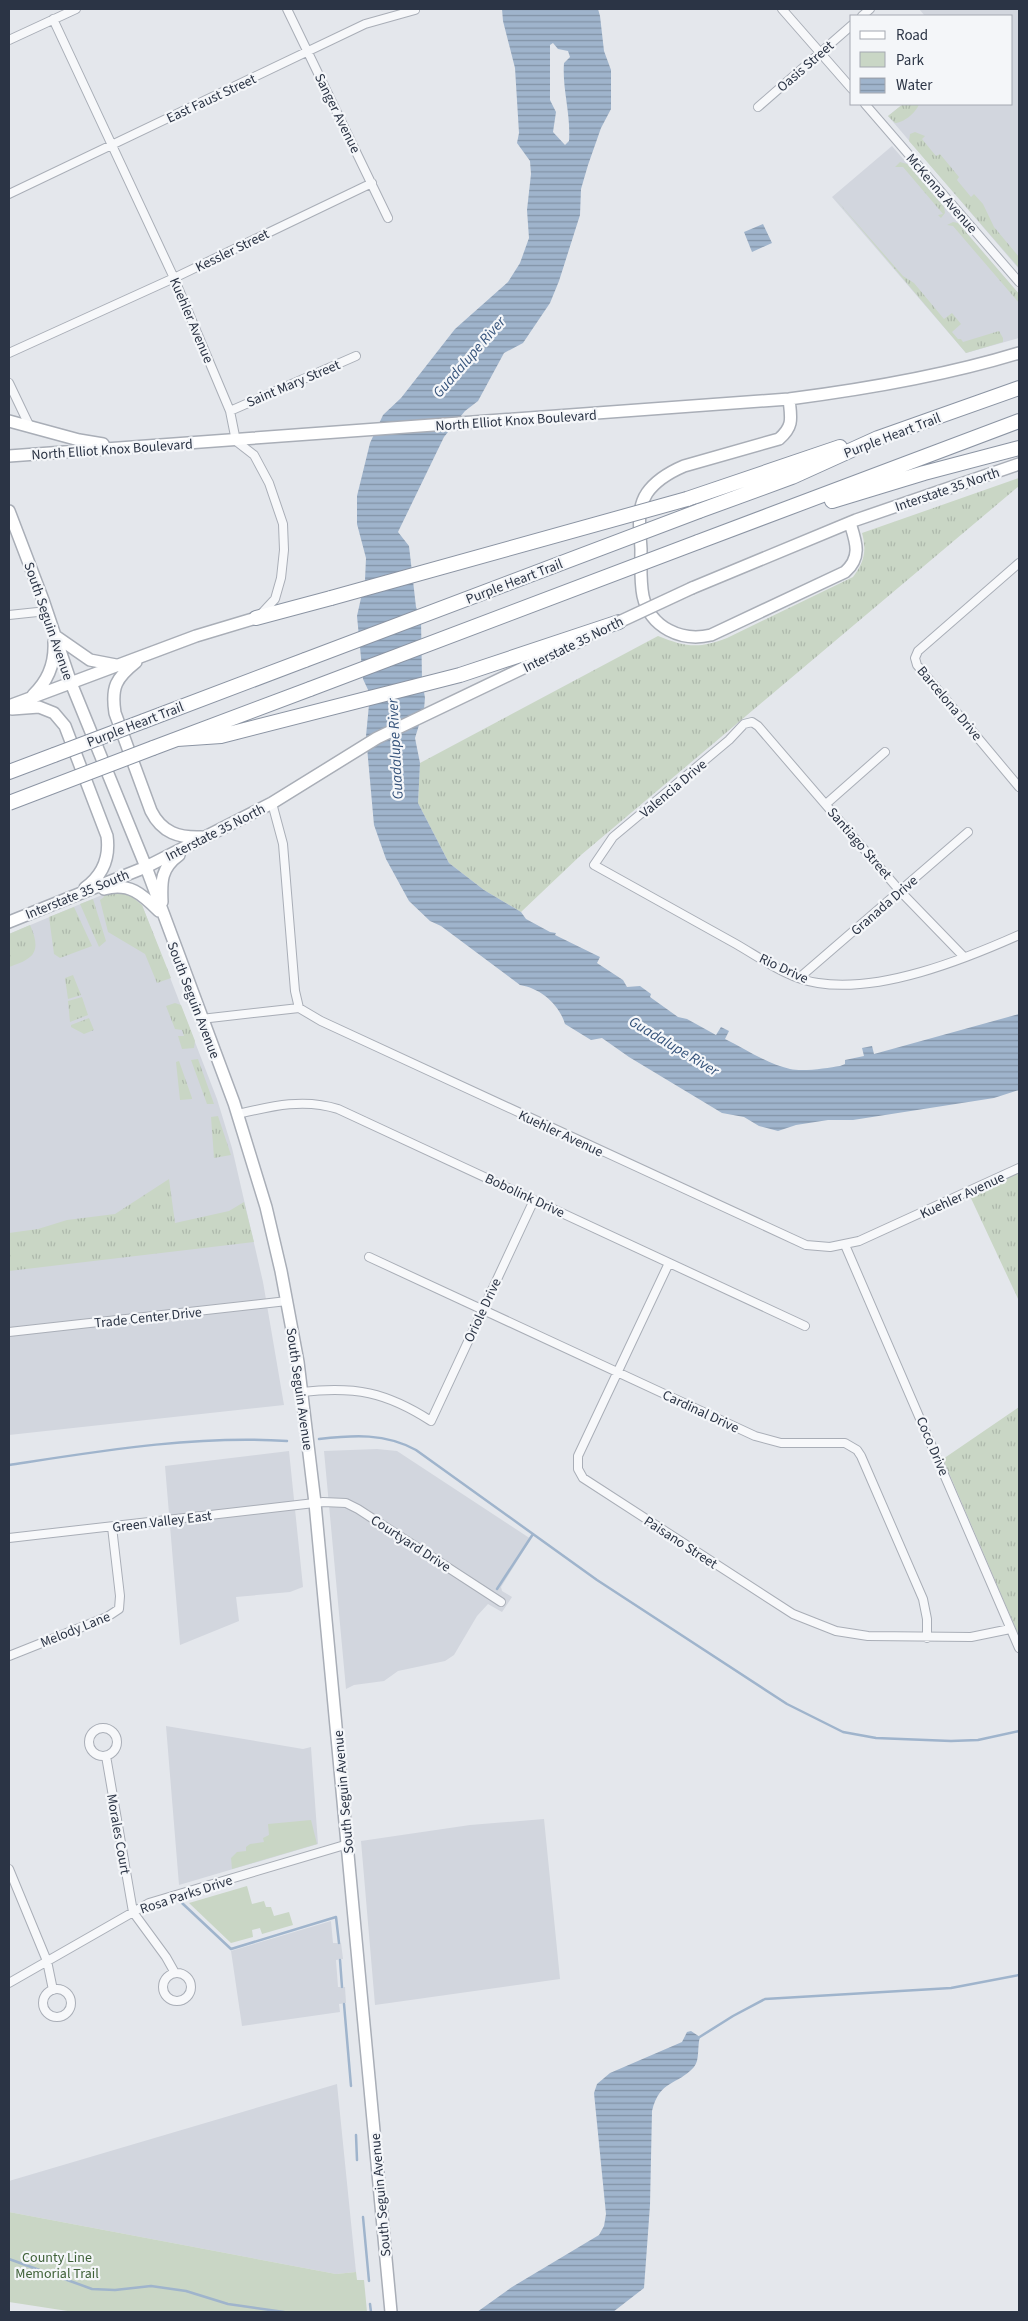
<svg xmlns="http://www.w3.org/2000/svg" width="1028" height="2321" font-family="'Source Sans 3',sans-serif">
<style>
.built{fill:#d2d6de}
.grass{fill:url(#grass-tufts)}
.green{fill:#c9d6c5}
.water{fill:url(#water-rules);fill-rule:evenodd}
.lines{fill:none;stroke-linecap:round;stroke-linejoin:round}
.stream{stroke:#9fb4cc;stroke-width:2.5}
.minor-casing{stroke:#a9aeb7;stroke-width:10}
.secondary-casing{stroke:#a9aeb7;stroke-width:14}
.motorway-casing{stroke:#8b94a3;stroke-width:16}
.minor{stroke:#f7f8fa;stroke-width:8}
.secondary{stroke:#fff;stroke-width:11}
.motorway{stroke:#fff;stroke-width:14}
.secondary-bridge-casing{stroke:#a9aeb7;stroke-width:14;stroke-linecap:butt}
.motorway-bridge-casing{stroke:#8b94a3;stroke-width:16;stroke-linecap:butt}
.secondary-bridge{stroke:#fff;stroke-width:11}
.motorway-bridge{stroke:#fff;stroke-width:14}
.labels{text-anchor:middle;stroke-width:4.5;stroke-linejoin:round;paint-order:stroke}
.street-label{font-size:14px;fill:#2b3445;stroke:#f4f6f9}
.park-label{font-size:14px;fill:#3f6138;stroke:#f4f6f9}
.water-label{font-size:15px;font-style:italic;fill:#34527a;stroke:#f4f6f9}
</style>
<defs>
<pattern id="grass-tufts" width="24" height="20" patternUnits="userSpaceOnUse" patternTransform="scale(1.25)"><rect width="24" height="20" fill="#c9d6c5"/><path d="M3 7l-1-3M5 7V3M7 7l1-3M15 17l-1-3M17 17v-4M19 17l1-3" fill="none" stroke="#adb8ab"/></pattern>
<pattern id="water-rules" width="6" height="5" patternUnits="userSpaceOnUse" patternTransform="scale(1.25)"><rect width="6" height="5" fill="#9fb4cc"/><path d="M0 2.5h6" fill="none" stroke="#8293a7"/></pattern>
</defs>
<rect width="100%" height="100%" fill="#e4e7ec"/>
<!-- built -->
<path class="built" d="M919,9H1019V269L888,116L903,104H1012V16H925Z
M892,146L1019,294V338L966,353L832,197Z
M109,892L142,905L217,1099L232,1148L263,1282L284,1405L9,1435V934Z
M377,1449L397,1451L531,1539L501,1587L502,1591L512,1597L502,1612L488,1604L477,1616L454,1655L445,1661L398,1671L384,1681L354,1685L346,1689L324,1451Z
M289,1451L303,1587L290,1592L236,1597L239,1621L180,1645L165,1466Z
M166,1726L303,1749L311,1747L318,1844L179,1885Z
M544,1819L560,1979L375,2005L361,1841L470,1825Z
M331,1921L333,1943H341L343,1959L336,1960L338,1987H345L346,2003L339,2004L340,2012L242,2026L231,1951Z
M337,2084L356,2272L336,2274L9,2212V2181Z"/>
<!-- grass -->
<path class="grass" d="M903,104H919C916,113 903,123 895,123L888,116Z
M915,132L925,136L922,139L936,156L940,154L959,177L957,180L971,197L974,194L983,204L994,227L1019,257V268L909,141L910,134Z
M900,162L907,164L944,207L945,213L941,218L938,215L943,214L903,167H895Z
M833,196L903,276L914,283L944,319L952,313L961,324L952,332L958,339H961L963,342L999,331L1003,338V342L966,353Z
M953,222L958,223L1019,294V303L953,226L947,225Z
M1019,478V486L581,855L521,912L484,890L449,863L418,803L420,763L658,636C685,647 699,649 727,638L853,577C864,563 867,551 862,533Z
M125,891L142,905L171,978L157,983L145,954L108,932L100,900L104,897L103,895Z
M93,899L106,941L99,947L80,904Z
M74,907L92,946L60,958L54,954L49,917Z
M30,925C42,952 34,959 9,967V934Z
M73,975L81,995L68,999L65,978Z
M82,997L88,1015L70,1022L68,1001Z
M175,1003L181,1005L195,1041L194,1048L182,1049L178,1036H184L182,1030L175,1029L166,1006Z
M89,1018L94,1030L84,1034L71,1027V1025Z
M198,1059L214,1104H207L191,1060Z
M179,1061L192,1098V1099L180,1100L176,1062Z
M218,1116L231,1155L214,1158L211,1117Z
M1019,1171V1301L969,1194Z
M169,1179L175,1223L229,1211L244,1202L254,1242L9,1271V1233L38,1229L67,1220L115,1214Z
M1019,1407V1636L943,1459Z"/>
<!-- green -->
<path class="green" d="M311,1820L317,1844L232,1869L231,1858L237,1852L246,1851V1847L250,1844L264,1842L263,1838L269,1835L268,1824Z
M247,1886L252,1904L264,1901L266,1907H271L274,1916L289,1912L293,1925L262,1934L260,1928L252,1930L253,1937L231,1943L189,1903Z
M9,2212L336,2274L356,2272L357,2280H364L367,2312H74L9,2302Z"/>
<!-- water -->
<path class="water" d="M502,9H598L600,16L604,51L611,70V109L601,128L588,165L581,189L580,215L559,281L550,303L523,343L504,353L478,401L465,411L444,437L398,532L409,546L416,607L421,619L422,680L425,698L424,709L415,738L420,763L418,803L449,863L484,890L521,912L526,919L550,932L556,933L555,935L600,957L597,963L623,980L627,987L640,986L651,994L650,997L678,1017L687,1019L716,1035L721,1027L729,1031L725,1039C745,1049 768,1064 790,1069C803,1072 828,1068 840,1066L845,1064V1060L864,1056L862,1048L872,1046L874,1054L1019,1014V1090L994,1098L853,1120H828L796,1125L778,1131L759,1126L744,1117L722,1113L629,1057L602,1038L591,1040L565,1024C559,1004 540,988 520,985L441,926L430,921L409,901L386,859L374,825L366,736L370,694L363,679L357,616L365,580L366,558L357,524V496L370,443L383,415L401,398L455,329L508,282L520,263L529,238L527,210L531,174L530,161L517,143L519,133L515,68L503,21ZM553,43L558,49L568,51L570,57L564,63C562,89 571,114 569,141L565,145L553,132L556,112L550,100V45Z
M763,224L772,243L752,252L744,232Z
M691,2031L700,2037C697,2046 700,2060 694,2067C677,2086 660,2079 652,2111L650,2205L644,2288L613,2312H477L512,2287L599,2235L604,2226L606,2214L594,2093L597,2084L610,2073L682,2042L687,2032Z"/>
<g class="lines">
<!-- stream -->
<path class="stream" d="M319,1439C354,1435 385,1433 416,1450L597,1580L787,1704L843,1732L876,1738L951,1741L978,1740L1019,1731
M9,1465C100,1451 195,1435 287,1441
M497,1589L533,1534
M182,1903L231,1949L336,1917L339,1943
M340,1960L342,1987
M344,2004L351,2086
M698,2038L733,2016L765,1999L951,1988L1019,1975
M356,2135L357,2160
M363,2217L369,2281
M9,2259L92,2289L115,2290L151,2286L186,2291L228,2304L284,2312
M370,2304L371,2312"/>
<defs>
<path id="minor" d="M287,9L388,218
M782,9L852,89
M862,16L870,9
M53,19L174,278L230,411L236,441L254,455L269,483L283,524L284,550L281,578L275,599L262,613
M9,40L76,9
M865,104L1019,282
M758,107L852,25
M9,194L365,24L415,10
M9,353L174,278L372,183
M9,383L30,427
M230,411L356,356
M1019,563L918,651L915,658L917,665L1019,787
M9,615L47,611
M272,803L283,844L295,991L299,1008L321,1021L806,1245L830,1247L859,1241L1019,1168
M826,804L885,752
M964,957L900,891L758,726L752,722L744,724L729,740L613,837L594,865C641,891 689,918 736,944C762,959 789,979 818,983C880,993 963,960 1019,935
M799,978L968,832
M201,1019L299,1008
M238,1114C272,1106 304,1098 338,1109L805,1326
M845,1245L1019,1648
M369,1257L755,1436L781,1443H845L857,1450L861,1456L923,1599L927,1619V1638
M669,1263L578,1456V1469L583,1478L793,1614L836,1631L868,1636L971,1637L1010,1629
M9,1332L287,1301
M302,1392C355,1386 386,1392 431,1421L534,1200
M9,1538L323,1502L346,1503L358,1509L501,1602
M9,1656L107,1617L119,1609L120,1596L112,1527
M89 1742a14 14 0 1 1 28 0a14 14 0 1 1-28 0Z
M106,1756L133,1912L166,1957L175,1973
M9,1869L47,1961L53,1990
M163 1987a14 14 0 1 1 28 0a14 14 0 1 1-28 0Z
M9,1983L149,1903L348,1844
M43 2003a14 14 0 1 1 28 0a14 14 0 1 1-28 0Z"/>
<path id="secondary" d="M789,399C791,418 794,426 779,439L684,466C670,472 656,480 647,493C636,509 640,531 641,549C641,564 640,581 643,596C650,628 682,642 711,635L845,572C862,557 856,542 850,523
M9,421L79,440L103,444
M9,456L789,399C867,389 944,376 1019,353
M9,511L43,600L71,683L146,867L234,1103L266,1207L281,1271L298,1362L315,1503L391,2312
M692,588L856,520L1019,464
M54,635L90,660L116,665
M136,662C116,678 111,687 115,713L151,811C162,833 179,838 202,837
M33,695C48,681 55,662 54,642
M9,706L196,636L256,618
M12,709L39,707L54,713L65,726L107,836C110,858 103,875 85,888
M104,889C129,882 142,894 159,911
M162,902C161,881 161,868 179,855
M9,922L146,867L272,803L377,738L586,638"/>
<path id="motorway" d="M687,499L840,447
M832,501L924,473L1019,448
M699,511L792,477L878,438L1019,388
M698,542L1019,421
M256,618L331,598
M144,721L305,660
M177,739L221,736L460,675L619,622
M153,748L310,689
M9,772L54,755"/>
</defs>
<!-- minor casing -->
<use href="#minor" class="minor-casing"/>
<!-- secondary casing -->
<use href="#secondary" class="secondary-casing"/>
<!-- motorway casing -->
<use href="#motorway" class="motorway-casing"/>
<!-- minor -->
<use href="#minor" class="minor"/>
<!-- secondary -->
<use href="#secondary" class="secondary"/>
<!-- motorway -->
<use href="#motorway" class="motorway"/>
<defs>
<path id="secondary-bridge" d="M619,622L692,588"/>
<path id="motorway-bridge" d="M331,598L687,499
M305,660L699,511
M310,689L698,542
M54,755L144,721
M9,803L153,748"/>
</defs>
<!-- secondary-bridge casing -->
<use href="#secondary-bridge" class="secondary-bridge-casing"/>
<!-- motorway-bridge casing -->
<use href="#motorway-bridge" class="motorway-bridge-casing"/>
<!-- secondary-bridge -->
<use href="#secondary-bridge" class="secondary-bridge"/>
<!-- motorway-bridge -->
<use href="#motorway-bridge" class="motorway-bridge"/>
</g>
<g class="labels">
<!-- street labels -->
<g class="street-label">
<text transform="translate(805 66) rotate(-41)" y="5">Oasis Street</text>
<text transform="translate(211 98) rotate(-25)" y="5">East Faust Street</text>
<text transform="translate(338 113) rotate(64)" y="5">Sanger Avenue</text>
<text transform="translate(942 193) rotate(49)" y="5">McKenna Avenue</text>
<text transform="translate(232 250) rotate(-26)" y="5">Kessler Street</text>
<text transform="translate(192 320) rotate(67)" y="5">Kuehler Avenue</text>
<text transform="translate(293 383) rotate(-23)" y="5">Saint Mary Street</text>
<text transform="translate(516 420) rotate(-4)" y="5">North Elliot Knox Boulevard</text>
<text transform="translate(892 435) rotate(-21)" y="5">Purple Heart Trail</text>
<text transform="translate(112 449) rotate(-4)" y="5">North Elliot Knox Boulevard</text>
<text transform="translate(947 489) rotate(-19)" y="5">Interstate 35 North</text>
<text transform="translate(514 581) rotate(-21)" y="5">Purple Heart Trail</text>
<text transform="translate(49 621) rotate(71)" y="5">South Seguin Avenue</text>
<text transform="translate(573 644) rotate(-26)" y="5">Interstate 35 North</text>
<text transform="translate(950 703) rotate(50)" y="5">Barcelona Drive</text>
<text transform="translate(135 724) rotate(-21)" y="5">Purple Heart Trail</text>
<text transform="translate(673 788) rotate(-40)" y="5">Valencia Drive</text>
<text transform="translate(215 832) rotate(-27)" y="5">Interstate 35 North</text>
<text transform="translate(860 843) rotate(49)" y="5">Santiago Street</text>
<text transform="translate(77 894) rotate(-22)" y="5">Interstate 35 South</text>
<text transform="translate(884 905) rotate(-41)" y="5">Granada Drive</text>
<text transform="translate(784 968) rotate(25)" y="5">Rio Drive</text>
<text transform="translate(194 1000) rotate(69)" y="5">South Seguin Avenue</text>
<text transform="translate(561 1133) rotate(25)" y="5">Kuehler Avenue</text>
<text transform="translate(525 1195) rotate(25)" y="5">Bobolink Drive</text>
<text transform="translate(962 1195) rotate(-25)" y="5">Kuehler Avenue</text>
<text transform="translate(482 1310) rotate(-65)" y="5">Oriole Drive</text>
<text transform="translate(148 1317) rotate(-6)" y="5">Trade Center Drive</text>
<text transform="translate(300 1389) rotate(82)" y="5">South Seguin Avenue</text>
<text transform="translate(701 1411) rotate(25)" y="5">Cardinal Drive</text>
<text transform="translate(933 1446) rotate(67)" y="5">Coco Drive</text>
<text transform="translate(162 1521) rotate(-7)" y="5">Green Valley East</text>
<text transform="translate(681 1542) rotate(33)" y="5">Paisano Street</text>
<text transform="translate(411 1543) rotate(33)" y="5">Courtyard Drive</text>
<text transform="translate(75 1629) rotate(-22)" y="5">Melody Lane</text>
<text transform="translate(343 1792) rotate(-95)" y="5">South Seguin Avenue</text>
<text transform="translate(119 1834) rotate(80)" y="5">Morales Court</text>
<text transform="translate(186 1894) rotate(-18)" y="5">Rosa Parks Drive</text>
<text transform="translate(380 2195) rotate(-95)" y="5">South Seguin Avenue</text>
</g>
<!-- park labels -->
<g class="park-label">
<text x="57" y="2262">County Line<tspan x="57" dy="16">Memorial Trail</tspan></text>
</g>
<!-- water labels -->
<g class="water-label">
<text transform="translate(469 357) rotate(-49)" y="5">Guadalupe River</text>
<text transform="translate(395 749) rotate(-93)" y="5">Guadalupe River</text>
<text transform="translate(674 1046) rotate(31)" y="5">Guadalupe River</text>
</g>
</g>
<!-- border -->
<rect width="1028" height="2321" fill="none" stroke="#2b3445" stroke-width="20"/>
<!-- legend -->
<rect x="850" y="15" width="162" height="90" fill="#f4f6f9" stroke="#a4a8b1"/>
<rect x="860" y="31" width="25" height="8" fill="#ffffff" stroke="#a4a8b1"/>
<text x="896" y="40" font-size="15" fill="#2b3445">Road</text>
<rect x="860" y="52" width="25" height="15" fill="#c9d6c5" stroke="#a4a8b1"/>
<text x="896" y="65" font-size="15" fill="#2b3445">Park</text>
<rect x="860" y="78" width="25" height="15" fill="url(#water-rules)" stroke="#a4a8b1"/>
<text x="896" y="90" font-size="15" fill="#2b3445">Water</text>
</svg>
